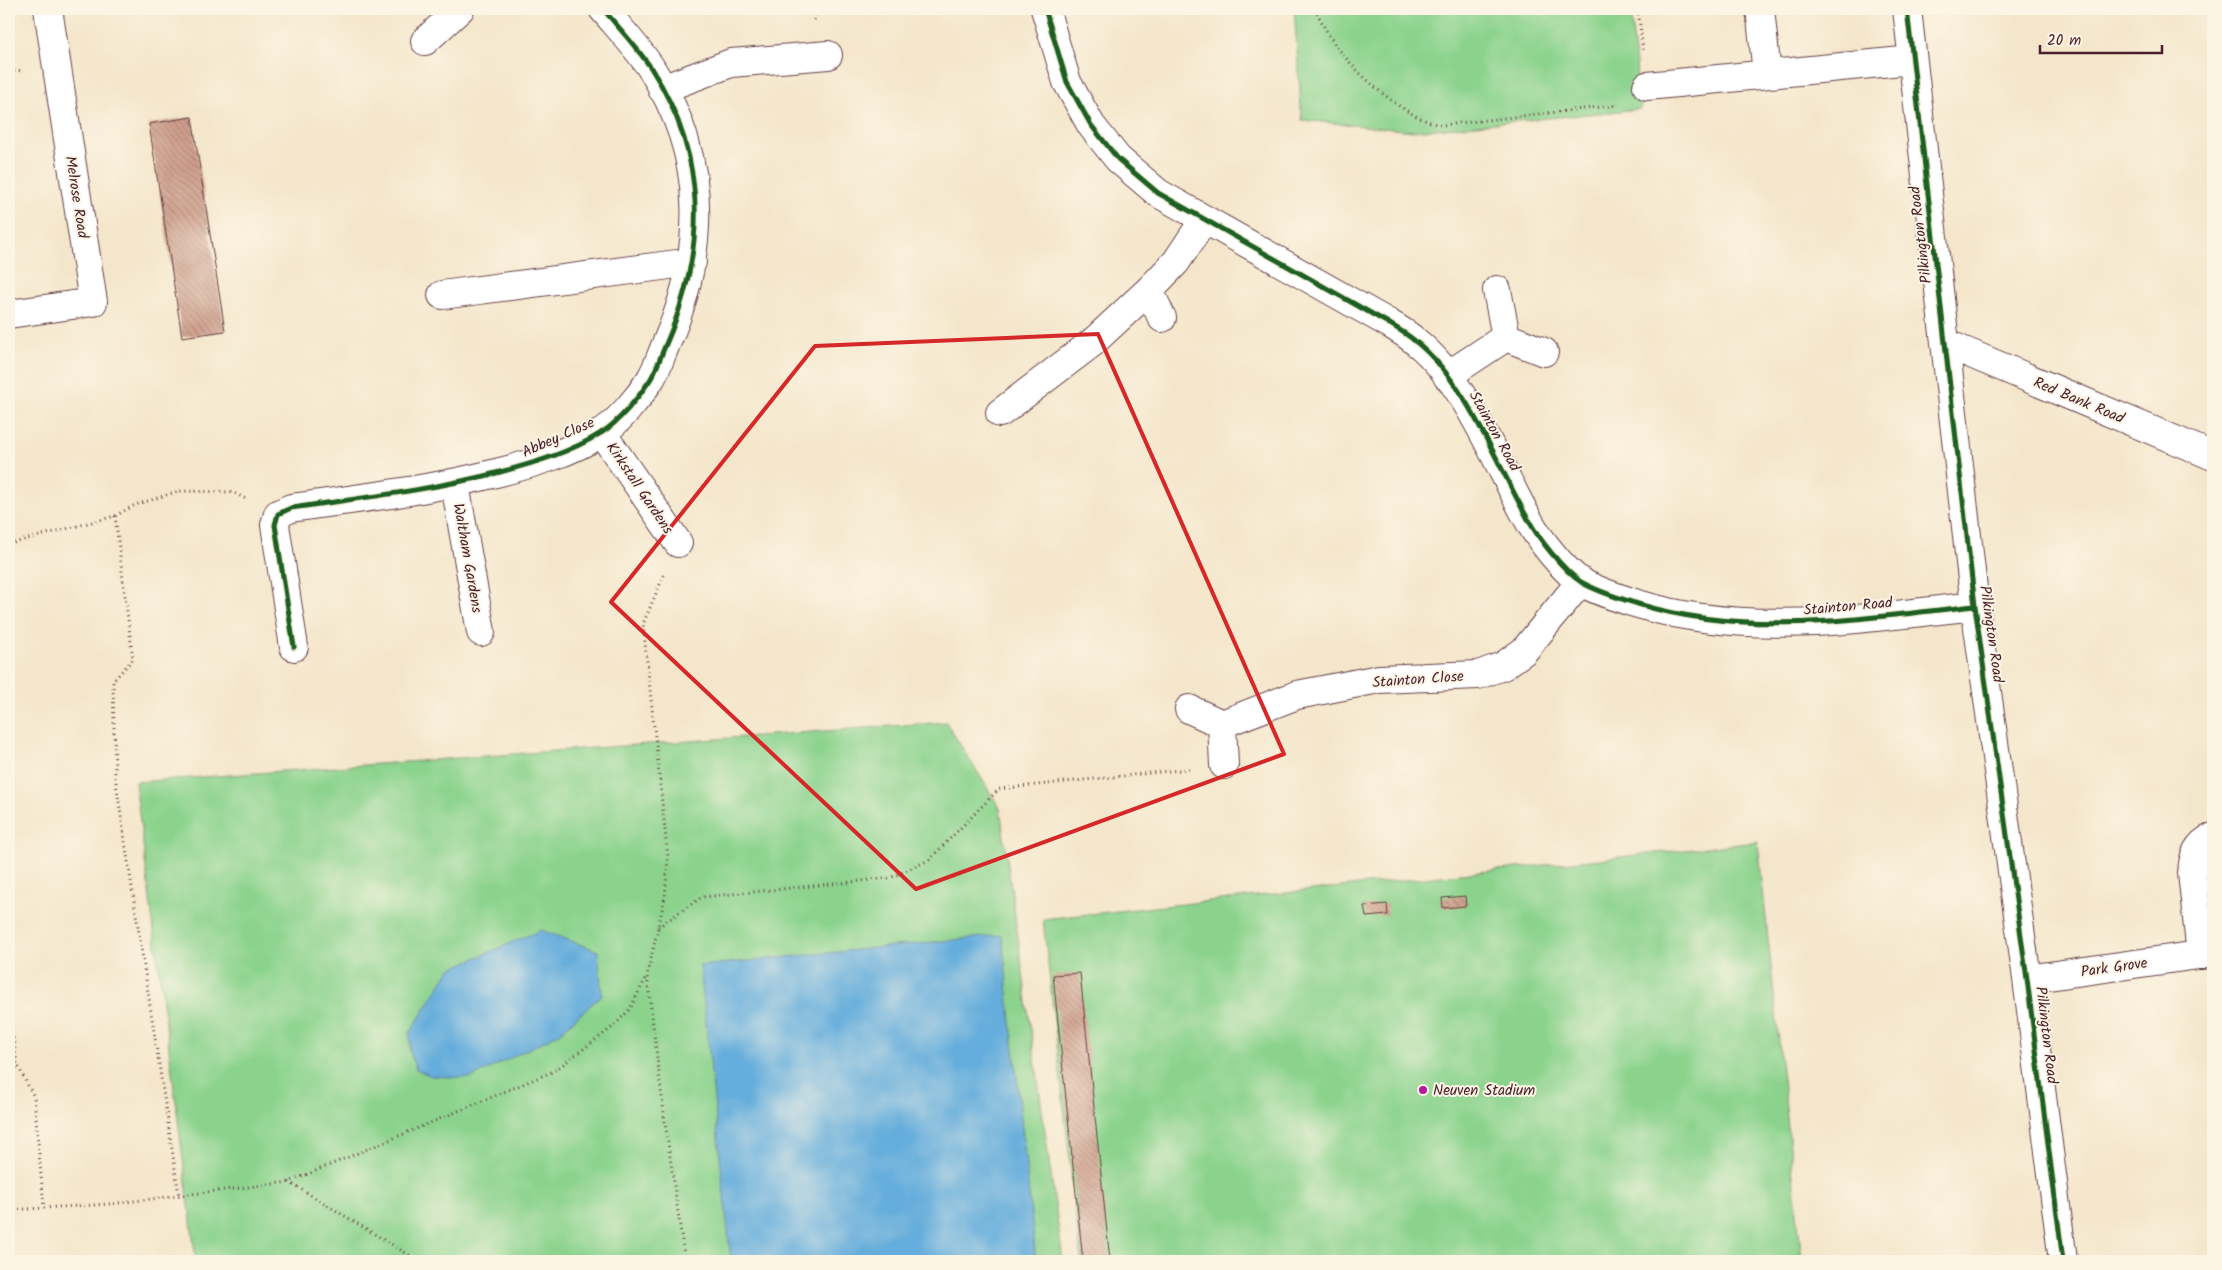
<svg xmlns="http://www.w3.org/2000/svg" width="2222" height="1270" font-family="Kalam,sans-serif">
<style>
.park{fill:#8bd38d;stroke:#6a795c}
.water{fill:#65addc;stroke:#586684}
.building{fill:url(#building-back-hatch)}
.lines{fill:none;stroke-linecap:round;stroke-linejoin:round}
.minor-casing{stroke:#643d43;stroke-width:30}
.path{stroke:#643d43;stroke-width:3;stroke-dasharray:1 4;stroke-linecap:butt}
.minor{stroke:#fff;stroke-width:28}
.cycleway-casing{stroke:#fcf5e5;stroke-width:8}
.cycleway{stroke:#1b5e20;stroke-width:5}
.marked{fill:none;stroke:#d62828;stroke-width:4;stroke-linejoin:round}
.poi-dot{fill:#b5179e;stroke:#fcf5e5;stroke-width:2}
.labels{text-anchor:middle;stroke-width:4;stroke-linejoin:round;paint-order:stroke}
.street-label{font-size:15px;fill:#4a1f2b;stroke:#fcf5e5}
.poi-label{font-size:15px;fill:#4a1f2b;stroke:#fcf5e5;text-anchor:start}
</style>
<defs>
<pattern id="building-back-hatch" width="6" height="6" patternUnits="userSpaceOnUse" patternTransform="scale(1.25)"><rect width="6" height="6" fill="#cf9f8c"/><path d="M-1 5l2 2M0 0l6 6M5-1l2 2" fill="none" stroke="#aa8173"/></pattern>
</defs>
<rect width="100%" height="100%" fill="#fcf5e5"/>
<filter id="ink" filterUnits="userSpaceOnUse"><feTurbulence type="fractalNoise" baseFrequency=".02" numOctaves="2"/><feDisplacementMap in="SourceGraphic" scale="10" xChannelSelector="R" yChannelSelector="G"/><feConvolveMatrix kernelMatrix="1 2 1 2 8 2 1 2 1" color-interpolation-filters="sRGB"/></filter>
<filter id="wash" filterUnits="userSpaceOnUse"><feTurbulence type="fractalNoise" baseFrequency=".0096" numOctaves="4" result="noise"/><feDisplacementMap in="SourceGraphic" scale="20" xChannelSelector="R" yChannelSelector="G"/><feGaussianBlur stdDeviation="1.12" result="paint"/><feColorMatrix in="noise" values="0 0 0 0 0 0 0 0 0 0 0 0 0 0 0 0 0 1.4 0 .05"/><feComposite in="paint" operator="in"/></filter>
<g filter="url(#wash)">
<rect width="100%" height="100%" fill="#f4e6cb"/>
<!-- park -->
<path class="park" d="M1294,9H1630L1641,109L1414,131L1302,120Z
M946,722L1000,808L1063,1261H196L135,782Z
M1758,842L1802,1261H1081L1043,919Z"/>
<!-- water -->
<path class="water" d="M541,930L598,951L602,995L558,1034L471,1078L431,1076L416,1069L410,1052V1033L450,969Z
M1002,935L1036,1261H731L700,966Z"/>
<g id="blocks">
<!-- building -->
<path class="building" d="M192,117L225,331L182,337L149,124Z
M1465,896L1466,906L1443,908L1442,898Z
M1387,904L1388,915L1366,917L1364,906Z
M1080,973L1110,1261H1083L1053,975Z"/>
</g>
</g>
<g filter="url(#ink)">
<use href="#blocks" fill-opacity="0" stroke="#643d43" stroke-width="1"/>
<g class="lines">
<defs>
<path id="minor" d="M1045,9L1067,82L1091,125L1118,159L1158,193L1390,324C1398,329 1407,334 1415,341C1466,381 1496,463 1528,519C1538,538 1563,570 1581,582C1598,592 1619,598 1638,604C1749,638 1863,618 1975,606
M1760,9L1767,74
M1907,9L1975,606L2027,979L2063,1261
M425,41L460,9
M1647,86L1912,60
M662,89L731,63L828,55
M1149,290L1162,318
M1497,290L1506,337L1544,352
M442,295L692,262
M9,314L93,302L48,9
M1945,343L2213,456
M1447,376L1506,337
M1000,413L1092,343L1149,290L1176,262L1204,220
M602,433L678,543
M455,484L481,632
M294,647L275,525L278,514L291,508C361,498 432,490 500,472C535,463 571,452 601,433C618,423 639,397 650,380C657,369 661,355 666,344C707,249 708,157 651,68C637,47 619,28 603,9
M1189,709L1222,724L1224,765
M1222,724L1297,695L1379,679L1478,675L1503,666L1524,651L1581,581
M2201,955L2192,873C2193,856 2197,844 2213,837
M2027,979L2213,953"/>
</defs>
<!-- minor casing -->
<use href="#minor" class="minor-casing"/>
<!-- path -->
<path class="path" d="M1297,9L1317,13C1322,22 1326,31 1332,40C1352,70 1406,121 1443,125L1618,105
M1638,9L1643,50
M814,20L818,9
M9,72L23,70
M115,516L133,659L113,681L115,776L179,1195
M9,544L115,516L135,505L179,491L232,492L246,499
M664,575L643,624L668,858L665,897L647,976L665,1122L685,1261
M658,927L702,897L890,878L929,860L999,789L1189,769
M9,1008L17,1064L34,1097L44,1208
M289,1182L419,1261
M9,1210L110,1204L289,1182L554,1071L614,1026L630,1009L647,976"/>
<!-- minor -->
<use href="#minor" class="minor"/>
<defs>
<path id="cycleway" d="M1045,9L1067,82L1091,125L1118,159L1158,193L1390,324C1398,329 1407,334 1415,341C1466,381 1496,463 1528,519C1538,538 1563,570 1581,582C1598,592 1619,598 1638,604C1749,638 1863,618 1975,606
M1907,9L1975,606L2027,979L2063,1261
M294,647L275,525L278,514L291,508C361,498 432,490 500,472C535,463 571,452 601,433C618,423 639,397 650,380C657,369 661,355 666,344C707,249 708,157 651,68C637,47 619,28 603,9"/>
</defs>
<!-- cycleway casing -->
<use href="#cycleway" class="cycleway-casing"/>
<!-- cycleway -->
<use href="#cycleway" class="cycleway"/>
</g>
</g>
<!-- marked area -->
<path class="marked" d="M1098,334L1284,754L916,889L611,602L815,346Z"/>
<!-- markers -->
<circle class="poi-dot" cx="1423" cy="1090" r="5"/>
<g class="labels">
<!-- street labels -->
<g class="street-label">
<text transform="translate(77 197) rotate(81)" y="5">Melrose Road</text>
<text transform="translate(1920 235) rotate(-97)" y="5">Pilkington Road</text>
<text transform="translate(2079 400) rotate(23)" y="5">Red Bank Road</text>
<text transform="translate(1495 431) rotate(61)" y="5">Stainton Road</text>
<text transform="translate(558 437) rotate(-24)" y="5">Abbey Close</text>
<text transform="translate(640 488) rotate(56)" y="5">Kirkstall Gardens</text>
<text transform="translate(468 558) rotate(80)" y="5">Waltham Gardens</text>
<text transform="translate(1848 606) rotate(-5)" y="5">Stainton Road</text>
<text transform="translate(1992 634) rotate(82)" y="5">Pilkington Road</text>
<text transform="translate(1418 679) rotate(-4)" y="5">Stainton Close</text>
<text transform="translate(2114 967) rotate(-8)" y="5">Park Grove</text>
<text transform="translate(2047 1035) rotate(83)" y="5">Pilkington Road</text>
</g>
<!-- poi labels -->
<g class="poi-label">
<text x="1433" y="1095">Neuven Stadium</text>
</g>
</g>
<!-- margin -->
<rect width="2222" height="1270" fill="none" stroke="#fcf5e5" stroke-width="30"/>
<!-- scale -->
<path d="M2040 45v8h122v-8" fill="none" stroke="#4a1f2b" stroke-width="2.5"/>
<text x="2047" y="45" font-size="15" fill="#4a1f2b" stroke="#fcf5e5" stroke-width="4" paint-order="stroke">20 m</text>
</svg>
